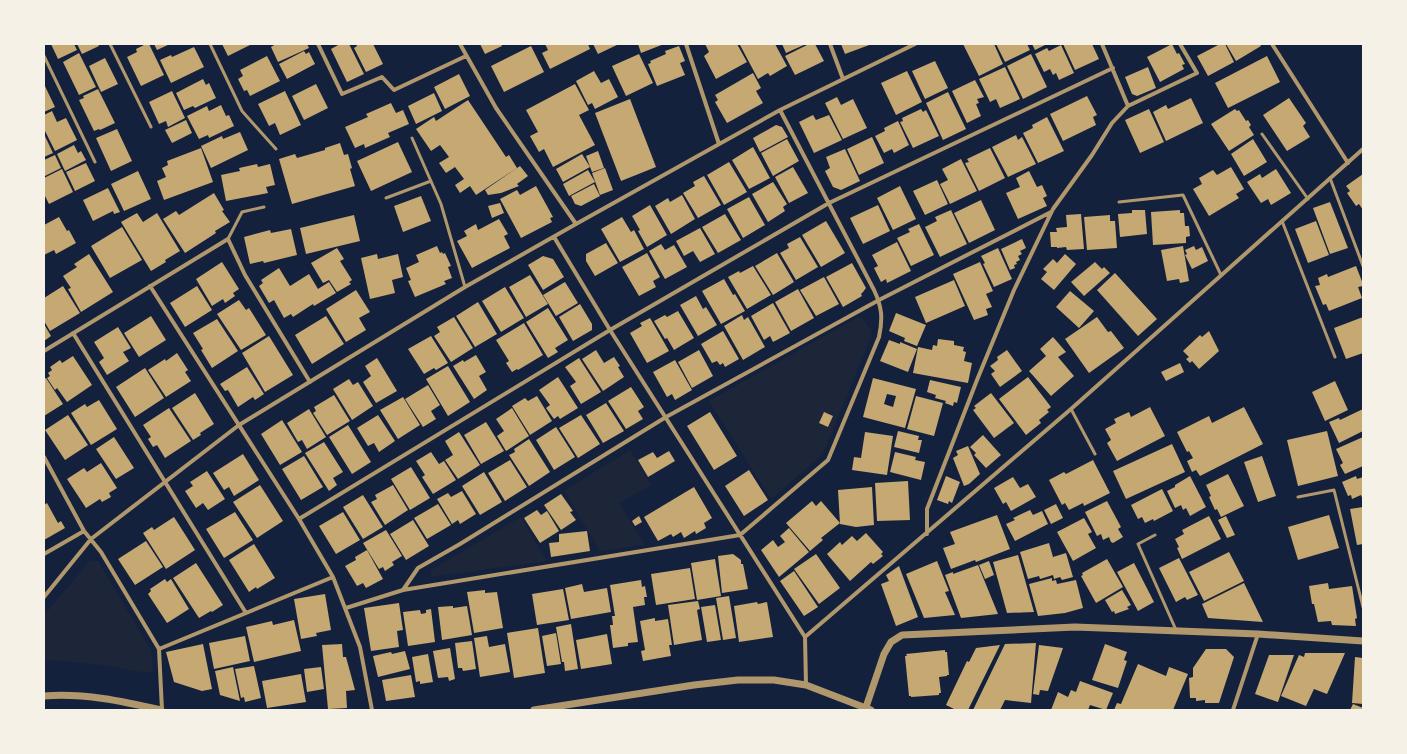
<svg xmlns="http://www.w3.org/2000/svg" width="1407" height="754" font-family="'DejaVu Sans',sans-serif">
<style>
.green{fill:#1d2539}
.building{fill:#c6a872;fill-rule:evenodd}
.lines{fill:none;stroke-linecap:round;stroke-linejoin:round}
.service{stroke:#b1986c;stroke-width:3}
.minor{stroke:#b1986c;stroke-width:4}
.tertiary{stroke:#b1986c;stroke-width:7}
</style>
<rect width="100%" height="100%" fill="#14213d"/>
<!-- green -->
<path class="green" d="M858,317L862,318L872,331L871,337L823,454L771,499L709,401Z
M630,450L651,485L619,503L645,545L600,551L564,491Z
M521,517L547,561L431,577V570Z
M90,561H98L151,650L153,671L147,673C112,666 79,661 44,660V615Z"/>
<!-- building -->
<path class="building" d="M51,44H74L77,50L58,59Z
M77,44H98L99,46L82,54Z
M146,44H149L164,75L141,86L127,57L137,52L136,49Z
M154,44H170L157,50Z
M222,44H252L228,56Z
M276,44H307L309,48L278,62L271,47Z
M340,44H349L364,74L347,82L331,49Z
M356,44H373L383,64L366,72L354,48L357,46Z
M480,44H501L502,46L485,54Z
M545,44H588L590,49L550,69L542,53L548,50Z
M593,44H619L598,54Z
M638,44H664L641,53Z
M705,44H737L747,62L716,79L704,56L709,52Z
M742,44H775L787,66L770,76L768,73L758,79L740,45Z
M782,44H806L786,53Z
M809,44H815L824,61L795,75L785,56Z
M841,44H872L845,54Z
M963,44H994L1003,64L979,76Z
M996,44H1027L1030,50L1005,62Z
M1032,44H1047L1035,50Z
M1063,44H1092L1099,59L1075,70Z
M1172,44L1177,54L1179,53L1185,64L1182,65L1184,69L1160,82L1147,57Z
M1220,44H1225L1234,62L1208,76L1197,56Z
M1226,44H1260L1261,46L1236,61Z
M1061,45L1074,73L1059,80L1056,73L1053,75L1050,69L1044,72L1035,54L1047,48L1049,51Z
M531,46L544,72L504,92L491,66Z
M679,46L685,61L680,63L685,75L657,86L648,64L651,63L650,61L666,54L665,51Z
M194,47L204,67L171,83L160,60L171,55L172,57Z
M304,51L306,54L309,52L315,64L287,79L279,64Z
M79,53L96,87L79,95L63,62Z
M639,54L653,83L626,96L612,66Z
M1031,54L1047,87L1023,99L1007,66Z
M267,56L280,81L250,96L247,90L244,91L238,79L243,76L240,70Z
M1267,56L1280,82L1228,108L1215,83Z
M105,58L118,84L101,92L89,66Z
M935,61L948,88L925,99L912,71Z
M1005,67L1020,99L1000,108L996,99L990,102L979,79Z
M1148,67L1156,88L1137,96L1132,94L1125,77Z
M594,71L601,83L609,79L618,97L595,109L592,103L588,105L576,81Z
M907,71L922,102L896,115L881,83Z
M753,73L761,88L756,91L763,103L727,123L715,102L718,100L715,95Z
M459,74L470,96L445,109L434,87Z
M203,79L206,85L209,83L216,98L195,108L193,106L184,110L176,93Z
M975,80L984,97L977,99L979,103L976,104L981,116L967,123L952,91Z
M44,84L55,107L44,112Z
M316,84L328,108L304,120L292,96Z
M575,84L589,110L579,115L595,145L553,167L544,149L539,152L530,136L538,132L526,110Z
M98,89L115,123L100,130L99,129L94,131L79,100L84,98L83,96Z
M172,91L185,118L168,127L166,121L159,124L149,102Z
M285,91L301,125L280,135L275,123L269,126L258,104Z
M948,92L966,129L943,140L926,103Z
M434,93L442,111L416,124L408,106Z
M1087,96L1097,115L1093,117L1096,125L1063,141L1050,114Z
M837,97L841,105L853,99L867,128L843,139L825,103Z
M1191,98L1203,123L1166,141L1153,112L1166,105L1168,109Z
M1289,98L1306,123L1303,126L1310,137L1287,151L1263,115Z
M630,99L656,167L621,181L595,113Z
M468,100L506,157L509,155L517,168L476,195L470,186L460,193L455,185L464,179L455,167L446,173L439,163L449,157L440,145L431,151L416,129L434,117L436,121Z
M391,103L396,113L403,110L409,124L388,133L390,137L365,148L364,144L355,148L345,127L368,117L366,114Z
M221,105L226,116L229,115L234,126L209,138L208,135L199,139L187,116L207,106L209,111Z
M921,109L923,112L926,110L939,136L913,148L900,122L903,121L902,118Z
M1149,109L1164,142L1140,153L1125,120Z
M1235,109L1237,111L1239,110L1246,121L1248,120L1251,125L1249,127L1254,135L1229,151L1211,124Z
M52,111L57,122L66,118L77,140L55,151L44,129V115Z
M813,115L816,120L829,115L842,140L814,153L799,122Z
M1047,117L1064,151L1038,163L1023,133L1033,128L1032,125Z
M186,120L192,133L172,143L165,130Z
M898,121L909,145L894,153L892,149L884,153L875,136L885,131L884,128Z
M776,125L782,127L788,137L760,152L753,138Z
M117,129L132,161L111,171L96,138Z
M240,132L248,150L211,168L201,146L222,136L223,139Z
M44,134L53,153L44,157Z
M1016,135L1018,140L1022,137L1036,164L1008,177L992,147Z
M872,137L884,163L859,175L847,149Z
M787,139L799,161L773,176L761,153Z
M1253,139L1267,162L1244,176L1231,154Z
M398,142L412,172L371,191L357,161Z
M340,143L344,155L348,154L352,168L350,169L355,186L292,204L279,159L295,154L297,158L325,150V148Z
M74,145L78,153L81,151L86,160L65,171L57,154Z
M753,147L770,178L749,189L732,160Z
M201,148L213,182L164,200L157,181L166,177L162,168L168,165L167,161Z
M990,148L1005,178L979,191L965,163L969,162L967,159Z
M845,149L860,181L841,190L833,187L825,171L830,168L826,157Z
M598,151L604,168L592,172L586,156Z
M582,154L590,167L563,182L556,169Z
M55,155L61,168L45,176L44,173V160Z
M961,159L977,191L950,204L940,184L948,180L942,169Z
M729,162L747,192L724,205L707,175Z
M86,163L95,181L75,191L66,172Z
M257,164L258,167L270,164L275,185L266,187L268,193L226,201L221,175L240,171L239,168Z
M520,166L528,176L517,184L519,186L501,193L488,195L485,190Z
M793,167L808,193L789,203L775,177Z
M1231,167L1244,189L1236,194L1239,198L1209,216L1193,189L1202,184L1199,178L1213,170L1217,175Z
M605,168L613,190L600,195L592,173Z
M62,169L73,192L49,204L44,194V178Z
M1276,169L1291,193L1271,205L1268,199L1261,203L1247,182L1260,174L1262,178Z
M588,170L595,182L569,196L563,184Z
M138,171L151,199L124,211L111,184Z
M1029,171L1037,187L1042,185L1047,196L1043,198L1047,206L1018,219L1006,193L1020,187L1016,178Z
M1363,174V210L1359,204L1356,206L1347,193L1350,191L1346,186Z
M704,176L721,205L698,218L683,193L695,186L693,182Z
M937,180L948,204L925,215L913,191Z
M773,182L787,204L783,207L785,211L768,222L752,194Z
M594,184L600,196L581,206L575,204L571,196Z
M536,186L553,217L550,218L552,222L521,238L500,199L517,190L520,195Z
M900,186L916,219L893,230L877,198Z
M108,188L120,212L114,214L113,211L93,221L83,200Z
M214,193L224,210L222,211L230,222L215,231L216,233L185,253L163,219L176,211L179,215Z
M682,195L695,219L671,234L655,206L668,198L670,202Z
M421,196L431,221L403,232L394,206Z
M749,197L765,225L743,238L727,209Z
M981,200L995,230L969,243L954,213Z
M1330,202L1348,248L1330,254L1313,208Z
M500,203L504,213L492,218L488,206Z
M650,205L667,235L647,247L638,231L640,230L632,216Z
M878,205L890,231L863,244L850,218Z
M951,210L967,244L940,257L925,227L937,221L935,217Z
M1132,210H1145L1147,234L1120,237L1118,214L1132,213Z
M1180,210V213H1184L1185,226H1189L1190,236L1186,237V243L1153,245L1151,212Z
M137,213L143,222L157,213L180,251L165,260L166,262L151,271L121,222Z
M725,214L741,240L718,253L702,227Z
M1081,214L1084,249L1067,250L1066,247L1057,248V247H1051L1050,232H1057L1056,228L1067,227L1066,215Z
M354,215L360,241L306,254L300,228Z
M1110,215V221H1115L1117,248L1087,250L1084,217Z
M59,217L67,231L69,230L76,243L56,254L54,250L44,255V225Z
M622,217L631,232L634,230L644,249L620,262L601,229Z
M499,219L508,234L504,236L510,248L472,268L457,241L467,236L464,231L476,224L478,230Z
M826,221L845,253L821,267L802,235Z
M1316,221L1329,255L1308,263L1295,229Z
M919,224L934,255L911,266L897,238L910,232L908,229Z
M122,227L142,260L110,278L91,246Z
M700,228L715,254L700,262L693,251L684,256L676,241Z
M291,229L297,255L264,263L263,261L250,264L244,237L270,230L271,233Z
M800,237L818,267L796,280L780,253L789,248L787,244Z
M1022,239L1026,248L1020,251L1022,254L1018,256L1020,260L1016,262L1017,264L1014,265L1015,268L1010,270L1001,249Z
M897,242L911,271L887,283L886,279L881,282L874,268L878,266L872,255Z
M606,243L618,263L595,276L586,261V254Z
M661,244L665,250L674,245L687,267L665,279L649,251Z
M437,246L440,253L442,252L443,254L445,253L451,266L448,267L452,278L444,281L446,284L415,297L408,281L411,280L406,268L419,262L416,255Z
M1183,246L1189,281L1180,283L1179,279L1167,281L1161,250Z
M1194,246L1196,250L1202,247L1208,261L1192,269L1185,255L1187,254L1185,250Z
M337,248L344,259L340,261L352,280L349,282L351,284L337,292L329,280L323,283L311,263Z
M998,248L1012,279L994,287L983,264L985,263L981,256Z
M647,253L660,277L653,281L656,287L639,296L622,267Z
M777,253L794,282L773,295L755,266Z
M89,254L113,292L81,312L68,289L71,288L63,276L77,267L74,264Z
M377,254L378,259L398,254L403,277L392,280L395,293L370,299L361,258Z
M1065,254L1076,264L1054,290L1041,279L1047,272L1043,269L1053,259L1057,263Z
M543,256L553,259L564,277L543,290L528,265Z
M222,262L239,289L233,293L235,296L225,303L223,299L212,306L196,279Z
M980,262L993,291L986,294L992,307L986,309L988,315L974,320L953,274Z
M1095,262L1102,269L1104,267L1110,273L1084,296L1071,282Z
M852,263L866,288L863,292L861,294L862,296L843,307L826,277Z
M753,266L771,295L747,309L728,277L739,271L740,273Z
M1356,266L1363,284V286L1358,287L1362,298L1329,311L1326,304L1323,305L1315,286L1320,285L1318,278L1327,274L1328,277Z
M279,268L290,286L309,274L318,289L329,282L336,293L314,306L313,304L293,317L291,314L284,318L274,300L269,303L259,286L263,283L261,280Z
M1115,273L1157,319L1138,336L1097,290Z
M530,275L548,304L526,317L509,287Z
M824,277L839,304L816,316L800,290Z
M724,279L733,295L735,294L745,311L721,324L702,291Z
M954,280L965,306L926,323L915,297Z
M565,282L578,303L556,316L543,295Z
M63,286L80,313L50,331L44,321V298Z
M197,286L212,310L185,327L170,303Z
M505,287L524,318L501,332L482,301Z
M798,289L814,318L791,331L775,302Z
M356,290L370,312L359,318L366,330L346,342L326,309Z
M1070,291L1094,311L1079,328L1056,307Z
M696,296L703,309L706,307L717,325L698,336L680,305Z
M239,300L246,310L249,308L266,335L241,350L217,314Z
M478,302L497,334L475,347L456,316Z
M773,303L790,333L773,342L770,336L764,340L751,316Z
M580,304L592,324V330L573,341L559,317Z
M548,308L568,340L555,348L558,352L548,358L526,322Z
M678,311L694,338L674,350L667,338L665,339L654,321L665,315L667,317Z
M896,313L926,325L917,346L904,341L905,338L889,331Z
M742,315L744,320L748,317L765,347L743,360L724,326Z
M151,316L166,340L139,357L124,333Z
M326,316L344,344L312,364L295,335Z
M454,317L473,348L451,362L434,336L440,332L437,327Z
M1097,317L1108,332L1111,331L1124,348L1089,373L1065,339Z
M1363,317V353L1346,359L1334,328Z
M650,318L669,351L647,363L630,333L642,326L640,323Z
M217,319L238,351L212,368L201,350L203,349L193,333Z
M524,323L543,355L518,370L517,369L512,372L506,363L509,361L496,340Z
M44,324L51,336L44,341Z
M118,327L131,348L123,352L129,361L107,375L99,362L104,358L94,342Z
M723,331L739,359L725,367L723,363L720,365L717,361L712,363L701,344Z
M1209,331L1219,351L1199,369L1192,361L1190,363L1186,359L1189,357L1183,351L1200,335L1202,337Z
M269,336L293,375L265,392L242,353Z
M431,336L448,363L436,370L434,368L424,374L408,349Z
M1053,337L1066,352L1058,357L1074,376L1051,396L1029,371L1046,356L1040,349Z
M938,339L954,341V345L964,347L963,351L966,352L964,361L972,363L968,383L913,373L918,347L932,350L933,345L937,346Z
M889,340L900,344V342L917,349L908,372L880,361Z
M596,350L604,363L614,357L620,366L618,367L624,377L603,391L582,359Z
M699,350L713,376L692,388L678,362Z
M1007,350L1022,371L1000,387L991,374L995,371L990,366L998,360L997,357Z
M177,353L188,370L185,372L191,381L166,397L148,370L165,359L166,361Z
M476,355L486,372L479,376L487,390L474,399L453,366L463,360L464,362Z
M73,356L92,385L67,402L57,388L55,390L47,378L50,376L48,373L52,370L50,367L60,360L62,363Z
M377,358L397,391L376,403L363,382L371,376L365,366Z
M579,358L601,392L581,404L570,386L576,382L565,367Z
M675,360L692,390L675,400L672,394L667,397L653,372Z
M1180,363L1184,372L1166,381L1161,372Z
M448,366L470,402L448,416L426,379Z
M247,367L264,394L255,400L253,397L238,407L228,390L225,391L220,384Z
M145,368L164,398L135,417L116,387Z
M558,377L578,408L560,419L558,416L554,419L546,408L550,405L539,390Z
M1028,377L1051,407L1047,410L1049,412L1039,420L1041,423L1026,435L999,399Z
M46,378L63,404L44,416V379Z
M873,378L916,389L905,428L863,417ZM887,394L896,396L893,407L884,404Z
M349,379L353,385L358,382L373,406L352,420L333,389Z
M930,380L961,387L957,403L954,402L953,406L945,403L946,401L935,398L936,395L927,392Z
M1335,381L1348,410L1325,421L1312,392Z
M428,385L440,405L431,411L436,419L423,427L405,399Z
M631,387L644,407L638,411L643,419L626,429L608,401Z
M195,393L214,424L200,433L201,435L193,440L172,408Z
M991,393L1014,423L994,438L973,410L976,408L974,406Z
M334,395L350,421L327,435L313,413L316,411L314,407Z
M537,396L552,421L530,435L512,406L525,398L528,401Z
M916,396L943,403L934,436L907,429Z
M403,397L420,425L398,439L380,410Z
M99,400L117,429L91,445L71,413L85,404L87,407Z
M606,403L624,431L603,443L586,415Z
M1150,407L1165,436L1117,461L1107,443L1111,440L1105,429L1116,423L1114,419L1129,412L1131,417Z
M1244,407L1263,444L1200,476L1196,470L1192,472L1187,461L1193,458L1189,451L1187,452L1177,432L1209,416L1212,423Z
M169,408L191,441L165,458L157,445L153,447L148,439L151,437L143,425Z
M512,408L529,436L506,451L497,436L504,431L496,419Z
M309,409L326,437L307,449L302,440L298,442L287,423Z
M1363,409V431L1339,443L1329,422L1339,418L1340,420Z
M710,412L737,456L714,470L687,426Z
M824,412L833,416L828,427L819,423Z
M68,415L88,445L65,460L45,430Z
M378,415L395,441L379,452L374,443L368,446L357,428Z
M581,415L600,444L578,458L559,428Z
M282,420L302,452L280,465L261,434Z
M486,422L504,451L481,464L464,435Z
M348,425L371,462L352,474L329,437Z
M556,427L575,457L554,470L536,440Z
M898,431L919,436L918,440H922L919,453L894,447Z
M1327,431L1338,476L1298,486L1287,440Z
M459,432L480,465L458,479L445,460L453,455L445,441Z
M865,432L893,436L887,475L852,470L854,457L861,458Z
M983,435L1001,455L986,468L974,455L976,453L970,447Z
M114,437L134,468L116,479L96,449Z
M1363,437V466L1345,474L1340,465L1343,463L1336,449Z
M529,439L550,472L529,486L509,455L515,452L514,449Z
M324,442L343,472L333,478L337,485L329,491L305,453Z
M1172,444L1185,472L1126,499L1113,471Z
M968,446L980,474L969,484L964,486L953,458L958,455L956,451Z
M669,451L675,461L648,477L638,460L653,452L657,458Z
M431,452L439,464L444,461L456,480L433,494L422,477L425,475L416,461Z
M895,452L916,457L915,460L925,462L921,480L890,472Z
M243,454L259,480L234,496L229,487L224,490L213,473Z
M304,456L323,487L301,500L282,469Z
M1262,456L1276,496L1258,502L1244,462Z
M510,460L527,487L505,501L488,473Z
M1093,460L1110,493L1084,506L1083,503L1069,510L1065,503L1062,505L1049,480L1064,472L1066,474Z
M101,463L117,488L109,493L111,497L102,502L100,499L86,508L67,479L84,468L87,472Z
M411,467L430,498L410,510L391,479Z
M749,470L768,500L744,516L725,486Z
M207,471L225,499L208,510L203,503L196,508L185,491L193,486L190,482Z
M484,472L502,502L480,515L462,486Z
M1228,474L1244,506L1221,517L1217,509L1215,510L1209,497L1211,496L1206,485Z
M946,476L960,482L952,503L949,501L948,504L937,500Z
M1190,476L1206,507L1190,516L1186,508L1183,510L1181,505L1175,508L1167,491L1175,487V485Z
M1356,476L1357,479L1363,477V500L1361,495L1352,499L1351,495L1348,496L1342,482Z
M1013,477L1020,488L1028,484L1036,497L1011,511L1006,502L1003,504L994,488Z
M908,481L910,520L877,521L875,483Z
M260,485L283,521L257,538L233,502Z
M393,485L408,510L385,525L371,502L377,499L375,495Z
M694,487L712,518L704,523L706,528L696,534L695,531L684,538L681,532L673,537L671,534L658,541L644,517Z
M872,487L874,525L856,527L840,524L838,490Z
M1162,489L1173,511L1154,521L1153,519L1145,523L1142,517L1138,519L1131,505Z
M462,491L476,514L460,524L458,520L452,524L437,499L448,493L451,497Z
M561,494L573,511L570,512L576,520L561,530L544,505Z
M363,495L383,527L363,539L343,507Z
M812,501L816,506L821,501L840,523L821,538L823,540L810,551L786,523Z
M1107,501L1121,527L1118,529L1123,537L1113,543L1111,542L1109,537L1103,540L1101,534L1097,536L1085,512Z
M47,503L58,523L61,521L65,528L44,540V505Z
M438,504L451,525L427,539L414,518Z
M1056,504L1063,518L1051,524L1044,510Z
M1363,507V544L1357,545L1350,509Z
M537,510L541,515L547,511L559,531L540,543L524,518Z
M1030,510L1033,515L1042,511L1048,524L1015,541L1006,524L1015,520L1013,518Z
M235,512L253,540L224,558L206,529Z
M343,512L360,540L336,554L319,526Z
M997,515L1010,549L976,562L975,560L951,569L943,548L955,544L950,532Z
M1329,515L1339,548L1298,560L1288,527Z
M639,516L642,522L635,526L632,521Z
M1209,516L1221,539L1182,559L1177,548L1179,547L1175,539L1184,534L1182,530Z
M1226,516L1235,535L1227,538L1218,520Z
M174,517L195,550L166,569L143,533L152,527L154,530Z
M1084,518L1092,532L1088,534L1096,548L1073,561L1057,532Z
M413,520L429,546L406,560L390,534Z
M789,528L809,552L779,577L761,550L773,540L778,547L785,542L780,536Z
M386,530L402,556L392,562L394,565L385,571L383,567L379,569L363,543Z
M587,531L590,551L551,557L549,543L559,542V534Z
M866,533L883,552L881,554L883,556L873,564L871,562L850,581L827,554L840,542L842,545L852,536L857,541Z
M146,541L163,567L135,585L118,559Z
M1049,543L1053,557L1066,553L1073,577L1062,580L1060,577L1054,579L1053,575L1040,579L1039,576L1028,579L1020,552Z
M254,544L275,578L257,589L256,587L249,592L229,560Z
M367,550L383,579L366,588L363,583L357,586L345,566L356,560L355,557Z
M1229,552L1244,581L1204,601L1189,572Z
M733,554L741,560V564H743L748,589L722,593L718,556Z
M816,554L840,588L819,604L794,569Z
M1018,555L1034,612L1007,613L993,562Z
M1179,558L1198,595L1187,600L1185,597L1176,602L1159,568Z
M715,559L721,596L697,600L691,563Z
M1107,559L1123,587L1096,603L1081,576L1083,575L1082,573Z
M937,561L949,591L945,592L955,615L924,618L906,574Z
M989,561L994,575L985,579L979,565Z
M196,563L223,605L212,612L211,611L199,618L173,578Z
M1134,563L1154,602L1138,611L1117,572Z
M978,565L998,614L961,618L945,575L953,572V574Z
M899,566L918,617L896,626L881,584L889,581L886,575Z
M690,568L695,599L656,605L651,574Z
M794,571L818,607L804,616L780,581Z
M1052,578V581L1056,580L1057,584L1076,580L1083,608L1065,613L1038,616L1029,584Z
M165,579L167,582L171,579L189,609L167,623L148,594L151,591L150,589Z
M641,580L642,587L645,586L647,597H644L645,605L633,607L638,642L628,643V646L613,648L610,625H613L612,616H615L610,585Z
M1244,583L1263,622L1208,618L1202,604Z
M1328,583L1329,589L1352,586L1357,618L1355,619L1356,626L1332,625L1331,621L1318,622L1314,604H1312L1309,586Z
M582,584L584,592L607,588L611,612L571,619L565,588Z
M563,589L569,620L537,625L532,594Z
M485,590V593L497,592L503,628L474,633L467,592Z
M1122,590L1131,605L1127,607L1129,609L1115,614L1114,611L1112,612L1105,600Z
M325,594L331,630L316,633L317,636L301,639L294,599Z
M729,596L736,638L723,640L716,598Z
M698,601L700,609L697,610L702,640L674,645L668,605Z
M757,602L758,604L767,602L773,637L739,642L734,606Z
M399,603L403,630L397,631L399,647L371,651L364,608Z
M715,605L721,640L707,642L701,607Z
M453,606V608L467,606L472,635L442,640L438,607Z
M431,609L435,642L408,646L403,612L420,610L421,614L426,613V610Z
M655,618V621L668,619L672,645H669L671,656L643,661L641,651L645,650L640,621Z
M294,620L301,651L254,662L246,627L272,621L273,625Z
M571,624L578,669L565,671L564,662H562L556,627Z
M538,628L545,673L514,678L507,633Z
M556,633L561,664L547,666L542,636Z
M607,634L612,664L581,669L576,640Z
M245,636L250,661L214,669L209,643Z
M487,636L489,647L505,644L510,672L480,677L474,638Z
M472,641L476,669L463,671L462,668H458L455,643Z
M1036,643L1031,703L1005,700L1000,710H973L1005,644Z
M203,644L212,689L202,691L174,682L166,652Z
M342,644L343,657H346L355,690L346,691L347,708L328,709L322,645Z
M1105,644L1127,652L1124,660L1127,661L1118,688L1092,680Z
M1000,645L968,710H956L946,705L967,661L969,662L976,648Z
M1039,645L1063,648L1048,691L1040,690L1039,695L1033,694Z
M450,648L455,679L449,681L448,677L438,678L433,651Z
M1206,649H1226L1234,657L1219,703H1205V700L1196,701V698H1190L1189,678L1193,677V668Z
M945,650V652H947L949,675H947V676L939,677L941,693H939V695L911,697V696H909L905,656H907L906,654Z
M405,651L410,669L378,677L373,656L391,652L392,654Z
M1305,653H1345L1327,694L1314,689L1306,706L1281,696L1299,655L1304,657Z
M428,654L433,682L420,684V681L416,682L412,657Z
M1269,655H1294L1278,702L1255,694Z
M1355,657L1363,658V704L1352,703Z
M1138,664L1166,676L1169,667L1188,674L1173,710H1114L1117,703L1121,704Z
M254,666L261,698L245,702L244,697L241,698L235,669Z
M233,667L240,701L220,695L215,671Z
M321,667L324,689L307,692L304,669Z
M301,674L306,702L267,708L262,681Z
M411,675L415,697L386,701L382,680Z
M1080,681L1113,693L1106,710L1090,705L1088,710H1051L1058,692L1068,697L1071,690L1076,692Z
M1353,704L1363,708V710H1350Z"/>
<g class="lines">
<!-- service -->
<path class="service" d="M110,44L151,127
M210,44L242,111L276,149
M44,56L95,162
M1262,134L1308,199
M412,138L441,204L465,287
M1330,178L1363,266
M386,198L431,181
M1119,202L1183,195L1221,275
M1282,221L1335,357
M228,239L242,212L264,207
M1071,409L1095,454
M1298,497L1334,490L1363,607
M1155,535L1138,544L1176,630"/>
<!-- minor -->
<path class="minor" d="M318,44L342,94L382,77L394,90L466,56
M460,44L496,108L576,224
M686,44L719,144
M830,44L843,79
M1272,44L1348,163
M1128,106L1197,73L1180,44
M554,237L610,330L805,637L806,685
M150,286L299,519L333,577L360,647L372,710
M73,333L246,613
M44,351L228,239L245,275L310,382
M44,457L84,531L101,552L159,649L162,710
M299,519L610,330L829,203L1113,68
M927,534V509L977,380L1014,290L1053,209L1092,155L1112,123L1128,106L1102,44
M44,554L84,531
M403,590L418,568L460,544L666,417L879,300L1051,212
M44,597L91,539L239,425L465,287L576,224L780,110L915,44
M346,608L403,590L740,535L828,460L879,337C883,318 882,307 874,290L780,110
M805,637L1071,409L1363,149
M159,649L333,577
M1233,710L1258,634"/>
<!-- tertiary -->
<path class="tertiary" d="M44,696C84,693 122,701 161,710
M534,710L694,685L738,680H774L806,685L871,710
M865,710L884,654L891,642L902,635L1075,627L1258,634L1363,641"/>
</g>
<!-- border -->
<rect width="1407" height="754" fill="none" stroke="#f6f1e7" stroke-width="90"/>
</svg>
